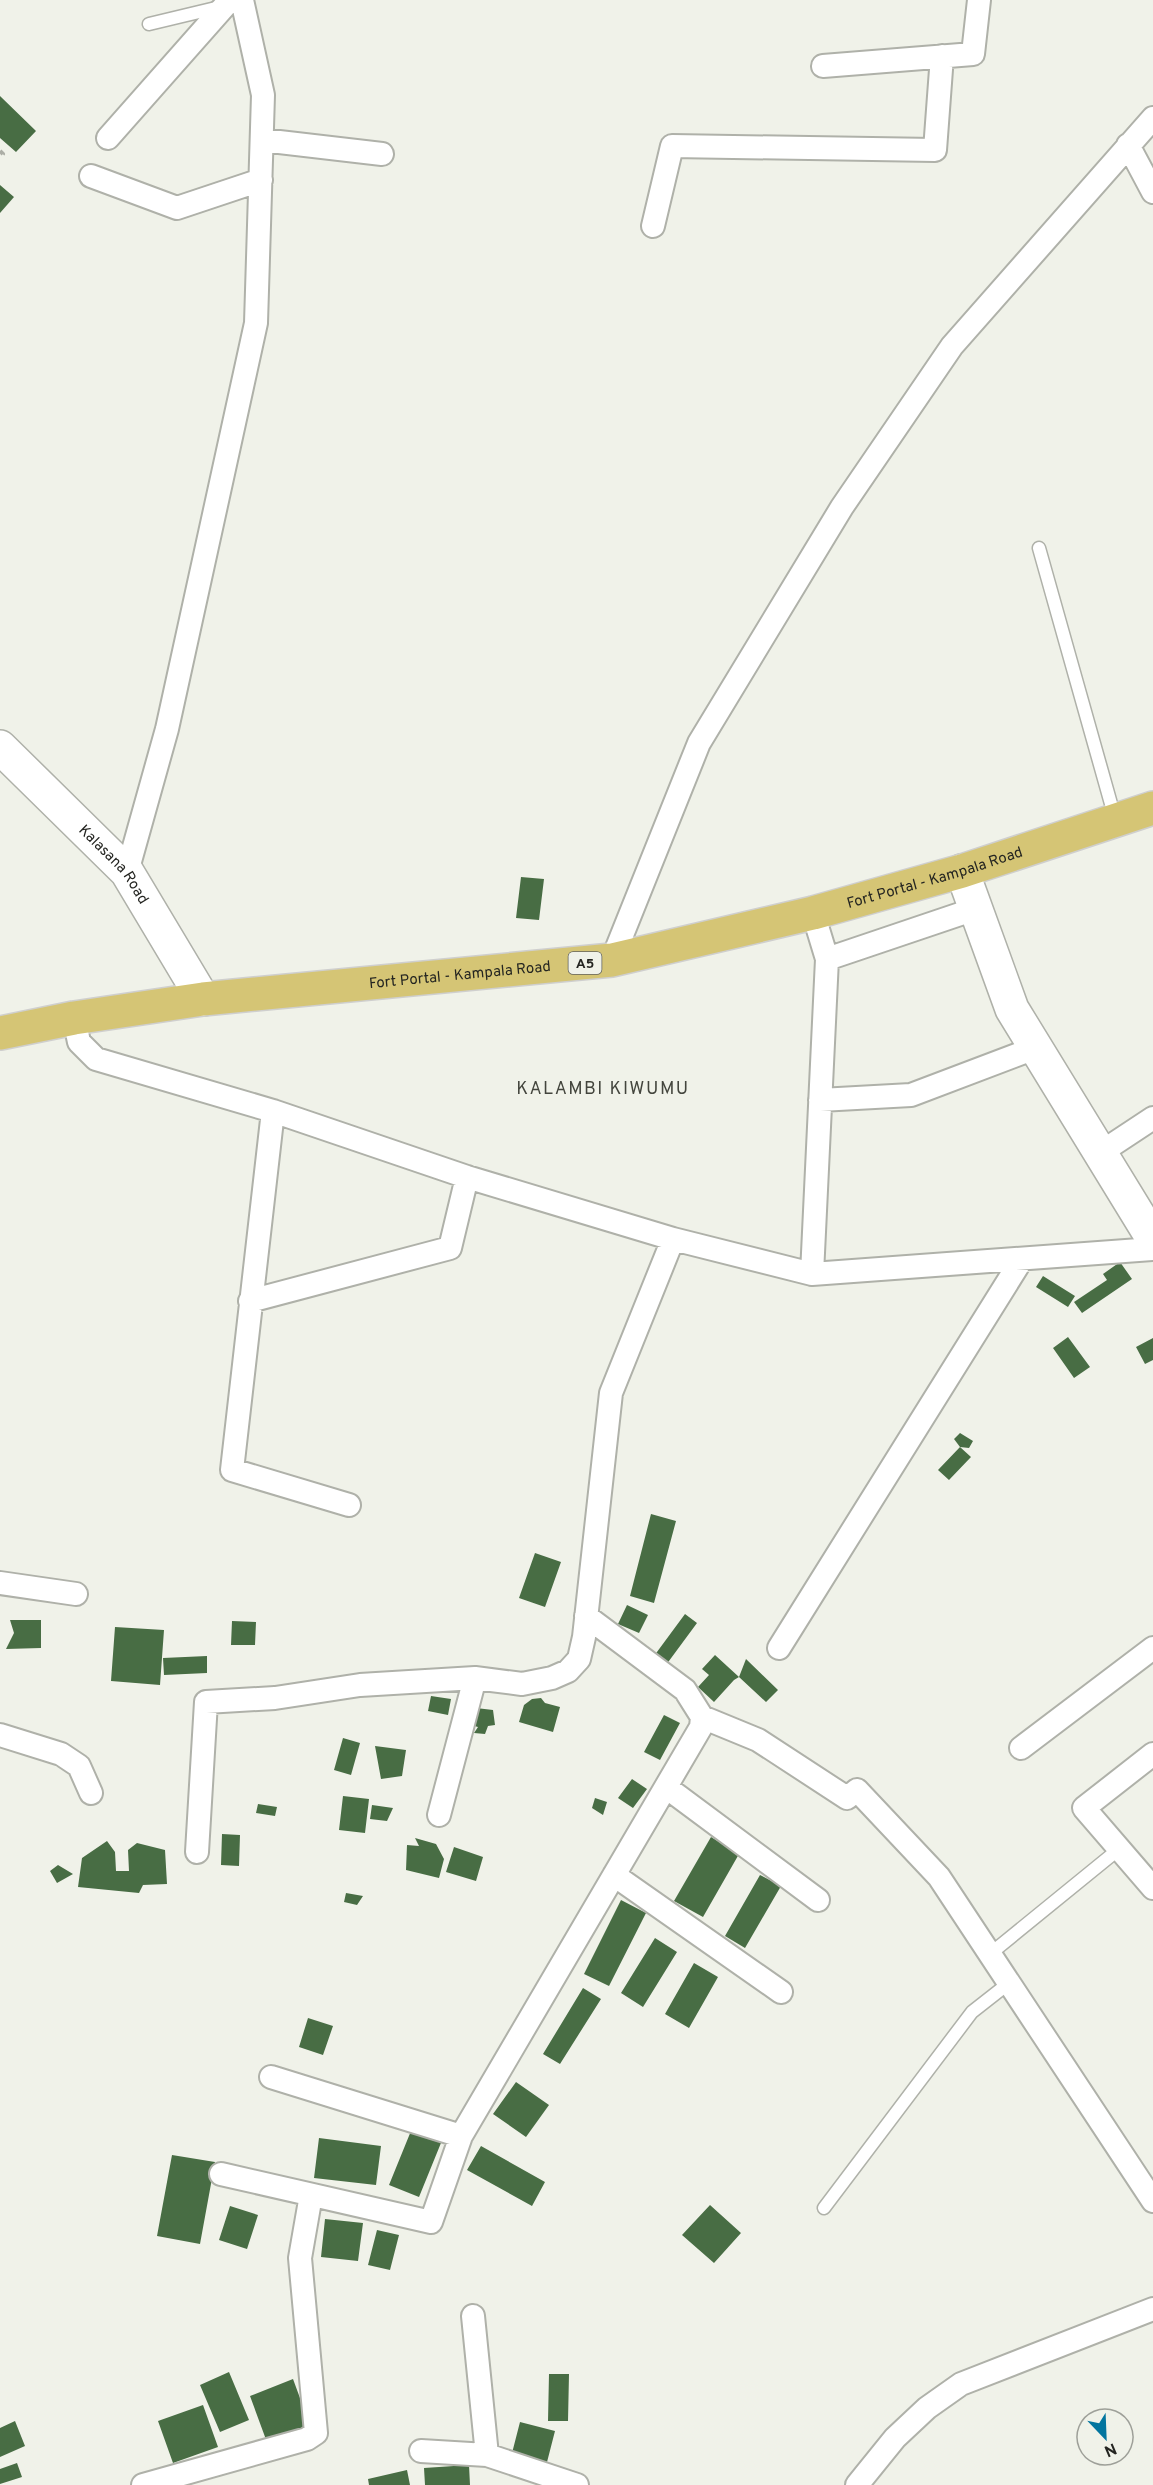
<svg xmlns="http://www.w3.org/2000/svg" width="1153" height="2485" font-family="Overpass,sans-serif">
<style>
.building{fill:#486d44}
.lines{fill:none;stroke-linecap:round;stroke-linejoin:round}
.lane-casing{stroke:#afb1a9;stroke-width:15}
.street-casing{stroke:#afb1a9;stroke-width:26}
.secondary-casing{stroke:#afb1a9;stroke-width:36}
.primary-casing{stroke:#cfcfce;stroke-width:36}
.path{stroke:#acaea6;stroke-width:4;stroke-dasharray:4.5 4.5;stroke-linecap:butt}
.lane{stroke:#fff;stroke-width:12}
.street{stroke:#fff;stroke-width:22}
.secondary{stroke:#fff;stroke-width:33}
.primary{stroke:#d5c575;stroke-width:33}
.labels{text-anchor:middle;stroke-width:6;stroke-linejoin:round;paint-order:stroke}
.shield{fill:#f0f2e9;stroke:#61625d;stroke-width:1.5}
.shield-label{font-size:14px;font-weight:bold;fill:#242521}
.street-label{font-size:15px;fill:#242521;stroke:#f0f2e9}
.quarter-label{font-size:18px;letter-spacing:1.5px;fill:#43453d;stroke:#f0f2e9}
</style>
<rect width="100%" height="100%" fill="#f0f2e9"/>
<!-- building -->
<path class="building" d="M0,96L36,131L16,152L0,138Z
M0,185L14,197L0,213Z
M521,877L544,879L539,920L516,918Z
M1120,1262L1132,1279L1082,1313L1074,1302L1107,1280L1103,1274Z
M1043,1276L1075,1296L1068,1307L1036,1287Z
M1068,1337L1090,1367L1074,1378L1053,1348Z
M1153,1338V1360L1145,1364L1136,1347Z
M960,1433L973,1441L969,1448L960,1447L954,1439Z
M960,1447L971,1457L949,1480L938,1470Z
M651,1514L676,1521L654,1603L630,1596Z
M535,1553L561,1562L545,1607L519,1598Z
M627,1605L648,1615L639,1633L618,1624Z
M685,1614L697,1623L666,1665L654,1656Z
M10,1620H41V1648L6,1649L14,1633Z
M232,1621L256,1622L255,1645H231Z
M115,1627L164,1630L160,1685L111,1681Z
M715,1655L739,1677L746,1659L778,1690L766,1702L739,1677L734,1680L714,1702L698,1687L709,1675L702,1669Z
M207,1656V1673L164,1675L163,1658Z
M431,1696L451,1699L448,1715L428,1711Z
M541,1698L545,1703L560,1707L553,1732L519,1722L524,1705L532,1699Z
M476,1708L493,1710L495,1725L488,1726L485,1734L474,1733L478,1727L467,1724Z
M664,1715L680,1723L660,1760L644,1752Z
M343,1738L360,1743L351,1775L334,1770Z
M375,1746L406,1750L402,1776L381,1779Z
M632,1779L647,1789L633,1808L618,1798Z
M343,1796L369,1799L365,1833L339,1830Z
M595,1798L607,1802L603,1815L592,1808Z
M258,1804L277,1807L275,1816L256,1813Z
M372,1805L393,1808L387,1821L370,1819Z
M222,1834L240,1835L239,1866L221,1865Z
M711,1837L739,1854L703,1917L674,1901Z
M415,1838L436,1844L444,1859L439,1878L406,1870L407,1845L419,1846Z
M107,1841L115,1852L116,1871H129L128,1850L137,1843L165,1850L167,1884L143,1885L139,1893L78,1887L82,1858Z
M454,1847L483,1857L476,1881L446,1872Z
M58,1865L73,1874L57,1883L50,1871Z
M760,1875L781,1886L745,1948L725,1936Z
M346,1893L363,1896L357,1905L344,1902Z
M621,1900L646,1913L609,1986L584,1974Z
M655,1938L677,1952L643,2007L621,1993Z
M694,1963L718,1977L689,2028L665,2014Z
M583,1988L601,1999L560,2064L543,2054Z
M308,2018L333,2026L323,2055L299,2047Z
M516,2082L549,2105L526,2137L493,2114Z
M413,2126L443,2138L419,2197L389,2185Z
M319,2138L381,2146L376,2185L314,2178Z
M481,2146L545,2182L532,2206L467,2170Z
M172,2155L215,2162L200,2244L157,2236Z
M710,2205L741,2233L714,2263L682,2235Z
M230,2206L258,2215L247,2249L219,2240Z
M325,2219L363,2223L358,2261L321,2257Z
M377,2230L399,2235L390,2270L368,2265Z
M229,2372L249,2420L220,2432L200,2385Z
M549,2374H569L568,2421H548Z
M293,2379L311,2428L268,2445L250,2396Z
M203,2405L218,2447L173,2463L158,2421Z
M15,2421L25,2446L0,2457V2428Z
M520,2422L555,2431L546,2466L511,2457Z
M17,2463L22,2477L0,2484V2469Z
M469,2465L470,2485H425L424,2468Z
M407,2470L410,2485H369L368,2479Z"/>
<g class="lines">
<defs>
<path id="lane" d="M149,24L220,7
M1039,548L1115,818
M990,1954L1119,1849
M824,2208L972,2012L1009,1983"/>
<path id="street" d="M823,66L973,54L979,0
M108,138L230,0
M262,140L382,154
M1128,145L1153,192
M91,176L177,208L261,180
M653,226L672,146L935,150L942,56
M127,872L167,729L256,323L263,95L242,0
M827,959L975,909
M612,960L699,743L842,507L952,346L1153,118
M74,1018L79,1042L96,1059L273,1111L467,1177L673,1239L812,1274L1153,1249
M820,1100L911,1095L1035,1048
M273,1111L232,1470L349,1505
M1100,1153L1153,1118
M812,1274L827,959L813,913
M250,1301L450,1248L467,1177
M0,1583L76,1594
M779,1648L1022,1259
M702,1717L758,1740L847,1798L857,1790L939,1877L1153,2201
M0,1735L61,1754L79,1766L91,1793
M1021,1748L1153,1648
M666,1787L818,1900
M439,1815L475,1678
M197,1852L206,1702L275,1698L360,1685L475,1678L522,1684L552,1678L568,1671L579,1659L584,1637L611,1393L673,1239
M614,1875L781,1992
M1153,1888L1084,1808L1153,1754
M271,2077L461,2136
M221,2174L431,2222L461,2136L701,1727L702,1717L685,1690L586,1616
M473,2316L487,2455
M421,2451L487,2455L577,2485
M143,2485L307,2439L316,2433L300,2258L311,2195
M857,2485L895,2438L927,2408L961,2384L1153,2309"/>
<g id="secondary">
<path id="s1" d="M0,747L127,872L203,999"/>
<path d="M962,871L1012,1009L1153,1239"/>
</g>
<g id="primary">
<path id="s2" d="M0,1033L74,1018L203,999L612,960L813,913L962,871L1153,808"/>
</g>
</defs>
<!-- lane casing -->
<use href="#lane" class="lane-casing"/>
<!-- street casing -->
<use href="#street" class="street-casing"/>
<!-- secondary casing -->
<use href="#secondary" class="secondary-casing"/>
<!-- primary casing -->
<use href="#primary" class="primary-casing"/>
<!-- path -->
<path class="path" d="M0,151L3,154L0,157"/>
<!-- lane -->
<use href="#lane" class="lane"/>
<!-- street -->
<use href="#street" class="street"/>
<!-- secondary -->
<use href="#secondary" class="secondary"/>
<!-- primary -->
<use href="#primary" class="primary"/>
</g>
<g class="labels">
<!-- shield labels -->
<rect class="shield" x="568.5" y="952" width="33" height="22" rx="4.5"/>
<g class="shield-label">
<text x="585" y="968">A5</text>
</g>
<!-- street labels -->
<g class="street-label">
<text dy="5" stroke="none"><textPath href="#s1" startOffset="164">Kalasana Road</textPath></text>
<text dy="5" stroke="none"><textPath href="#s2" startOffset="950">Fort Portal - Kampala Road</textPath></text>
<text dy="5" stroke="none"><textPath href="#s2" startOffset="464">Fort Portal - Kampala Road</textPath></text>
</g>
<!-- quarter labels -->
<g class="quarter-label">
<text x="603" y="1094">KALAMBI KIWUMU</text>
</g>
</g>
<!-- north arrow -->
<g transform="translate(1105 2437) rotate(157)"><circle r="28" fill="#f0f2e9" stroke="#9ea099" stroke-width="1.5"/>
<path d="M0-4.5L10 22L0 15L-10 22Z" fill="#02759f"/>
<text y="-9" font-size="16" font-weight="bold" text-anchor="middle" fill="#242521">N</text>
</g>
</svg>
